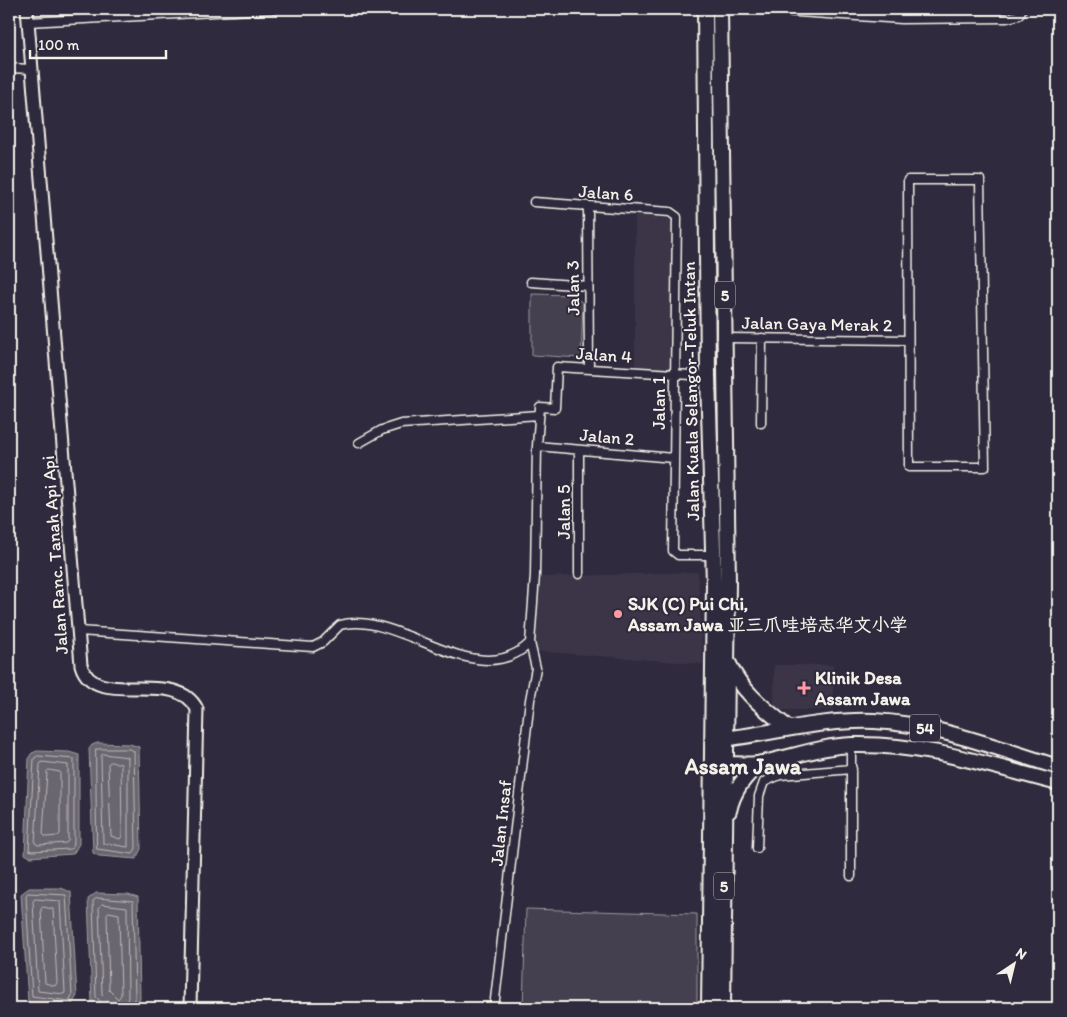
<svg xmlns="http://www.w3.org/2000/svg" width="1067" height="1017" font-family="Itim,'LXGW WenKai TC',sans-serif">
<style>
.built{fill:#3b3647}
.green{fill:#454050;stroke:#9c989c}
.water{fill:#6a6670;stroke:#a19ea0}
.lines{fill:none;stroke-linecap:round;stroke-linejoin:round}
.shore{stroke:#bdb9b8;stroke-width:1}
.street-casing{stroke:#f4f1e8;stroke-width:11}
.secondary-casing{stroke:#f4f1e8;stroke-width:15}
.highway-casing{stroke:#f4f1e8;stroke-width:18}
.street{stroke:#2f2a3d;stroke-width:8}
.secondary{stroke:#2f2a3d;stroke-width:11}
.highway{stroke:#2f2a3d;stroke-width:14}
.poi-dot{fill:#ff9aa2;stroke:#2f2a3d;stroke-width:2}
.labels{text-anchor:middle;stroke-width:4;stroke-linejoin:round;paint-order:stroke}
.shield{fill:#2f2a3d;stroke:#b9b5b5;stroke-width:1}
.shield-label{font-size:16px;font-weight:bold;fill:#f4f1e8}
.street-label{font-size:18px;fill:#f4f1e8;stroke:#2f2a3d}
.poi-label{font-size:18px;font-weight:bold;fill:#f4f1e8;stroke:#2f2a3d;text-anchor:start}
.district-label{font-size:22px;font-weight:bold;fill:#f4f1e8;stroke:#2f2a3d}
</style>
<rect width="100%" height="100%" fill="#2f2a3d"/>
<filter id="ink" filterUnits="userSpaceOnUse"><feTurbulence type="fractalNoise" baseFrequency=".02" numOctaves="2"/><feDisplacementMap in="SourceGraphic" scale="10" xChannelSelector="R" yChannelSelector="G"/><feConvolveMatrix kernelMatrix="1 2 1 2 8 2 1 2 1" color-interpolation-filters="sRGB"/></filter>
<g filter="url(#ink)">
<!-- built -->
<path class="built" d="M635,215L673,219L671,369L635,368Z
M698,572L703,664L534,651L539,577Z
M774,665H833V710H774Z"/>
<!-- green -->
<path class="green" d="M532,294L571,295L583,303L581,358L532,355Z
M526,909L697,914V1008H523Z"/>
<!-- water -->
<path class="water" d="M97,743L130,744L139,747L141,849L136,859L99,856L93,853L89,749L92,745Z
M37,751L69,752L79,755V844L73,854L30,857L25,854L29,757L32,753Z
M29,888H61L71,892L77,996L71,1006L33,1003L28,1001L21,894Z
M96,893L128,894L138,897L140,999L135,1008L97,1006L92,1003L88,899Z"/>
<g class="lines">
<!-- shore -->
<path class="shore" d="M96,749H129L134,751L136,848L133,854L97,849Z
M103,754L128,757V847L103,843L101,757Z
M38,756L74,759V843L71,849L32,851L29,850L34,759Z
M42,762L68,765V841L66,843L38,845L35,843L40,765Z
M111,762L121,764L122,836L120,839L111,836L108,764Z
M49,770L60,772V834L58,836L46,837L43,834L47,772Z
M28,893L66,895L72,995L69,1001L32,996L26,896Z
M35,899L60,901L65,992L64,994L38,991L33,902Z
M43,907L53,909L57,983L55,986L45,983L41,909Z
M109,912L119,914L121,995L118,999L109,990L107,914Z
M104,1008L102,1003L96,997L93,901L97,898L133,901L135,998L131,1008
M110,1008L108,1000L102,994L99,907L102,904L127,907L128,997L125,1008"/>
<defs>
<path id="street" d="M753,9L902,19L1007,18L1019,15L1022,9
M28,22L273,9
M9,68L32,69
M908,180H980L985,467H909Z
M534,202L670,212L677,217L673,551L678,555H713
M588,207L589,369
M531,282L588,286
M726,338L908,340
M761,423L762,338
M359,443L382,430L401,424L539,415
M537,446L673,458
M579,574V450
M79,631L313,647L323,642L340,625C399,609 476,695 530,643
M757,848L759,796L764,782L780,775L852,769
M851,876V745
M494,1008L530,700L536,668L530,643L535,575L537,446L540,407L555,408L557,367L708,376"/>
<path id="secondary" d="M27,9L81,665C94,711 176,666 197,709L190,1008"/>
<path id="highway" d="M705,9L708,376L714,583L709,1008
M720,9L728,582L723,1008
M729,664C741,691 765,709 787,727
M716,740C769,734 821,719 874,721C937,724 999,749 1058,767
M717,763C732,764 749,766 763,763C793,757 822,746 852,745C923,743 991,766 1058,783
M729,811C733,791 744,776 761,763"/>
</defs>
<!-- street casing -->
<use href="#street" class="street-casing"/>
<!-- secondary casing -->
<use href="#secondary" class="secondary-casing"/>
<!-- highway casing -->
<use href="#highway" class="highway-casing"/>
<!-- street -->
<use href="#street" class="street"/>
<!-- secondary -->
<use href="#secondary" class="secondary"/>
<!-- highway -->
<use href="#highway" class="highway"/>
</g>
</g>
<!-- markers -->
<g class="poi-dot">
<circle cx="618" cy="614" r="5"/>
<path d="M801.5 680.5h5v5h5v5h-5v5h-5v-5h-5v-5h5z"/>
</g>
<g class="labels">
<!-- shield labels -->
<g class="shield">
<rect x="715" y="281.5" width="20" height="27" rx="4"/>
<rect x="910" y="714.5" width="30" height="27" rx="4"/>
<rect x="714" y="872.5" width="20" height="27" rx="4"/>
</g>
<g class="shield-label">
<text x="725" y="301">5</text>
<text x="925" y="734">54</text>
<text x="724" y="892">5</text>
</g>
<!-- street labels -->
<g class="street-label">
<text transform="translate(606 193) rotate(4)" y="6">Jalan 6</text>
<text transform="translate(573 288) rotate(-91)" y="6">Jalan 3</text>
<text transform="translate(817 324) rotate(1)" y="6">Jalan Gaya Merak 2</text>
<text transform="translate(604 355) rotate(4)" y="6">Jalan 4</text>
<text transform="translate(691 391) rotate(-91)" y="6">Jalan Kuala Selangor-Teluk Intan</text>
<text transform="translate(659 403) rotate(-90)" y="6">Jalan 1</text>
<text transform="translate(607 437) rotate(5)" y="6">Jalan 2</text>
<text transform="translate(564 512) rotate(-90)" y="6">Jalan 5</text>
<text transform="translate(55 555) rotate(-94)" y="6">Jalan Ranc. Tanah Api Api</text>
<text transform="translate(501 823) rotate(-84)" y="6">Jalan Insaf</text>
</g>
<!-- poi labels -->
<g class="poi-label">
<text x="628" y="610">SJK (C) Pui Chi,<tspan x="628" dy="21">Assam Jawa 亚三爪哇培志华文小学</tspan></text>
<text x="815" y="684">Klinik Desa<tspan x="815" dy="21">Assam Jawa</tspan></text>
</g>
<!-- district labels -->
<g class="district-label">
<text x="743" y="774">Assam Jawa</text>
</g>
</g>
<!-- margin -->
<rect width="1067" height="1017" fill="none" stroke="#2f2a3d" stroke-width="30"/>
<rect x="15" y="15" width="1037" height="987" fill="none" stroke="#f4f1e8" stroke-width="2" filter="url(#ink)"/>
<!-- north arrow -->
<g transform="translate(1014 964) rotate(35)" stroke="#2f2a3d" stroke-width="4" paint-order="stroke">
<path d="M0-4L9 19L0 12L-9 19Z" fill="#f4f1e8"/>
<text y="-8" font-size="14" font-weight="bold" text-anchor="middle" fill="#f4f1e8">N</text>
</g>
<!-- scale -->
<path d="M30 50v8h136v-8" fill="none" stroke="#f4f1e8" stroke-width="2.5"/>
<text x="38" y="50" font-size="15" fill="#f4f1e8" stroke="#2f2a3d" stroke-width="4" paint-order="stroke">100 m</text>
</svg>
